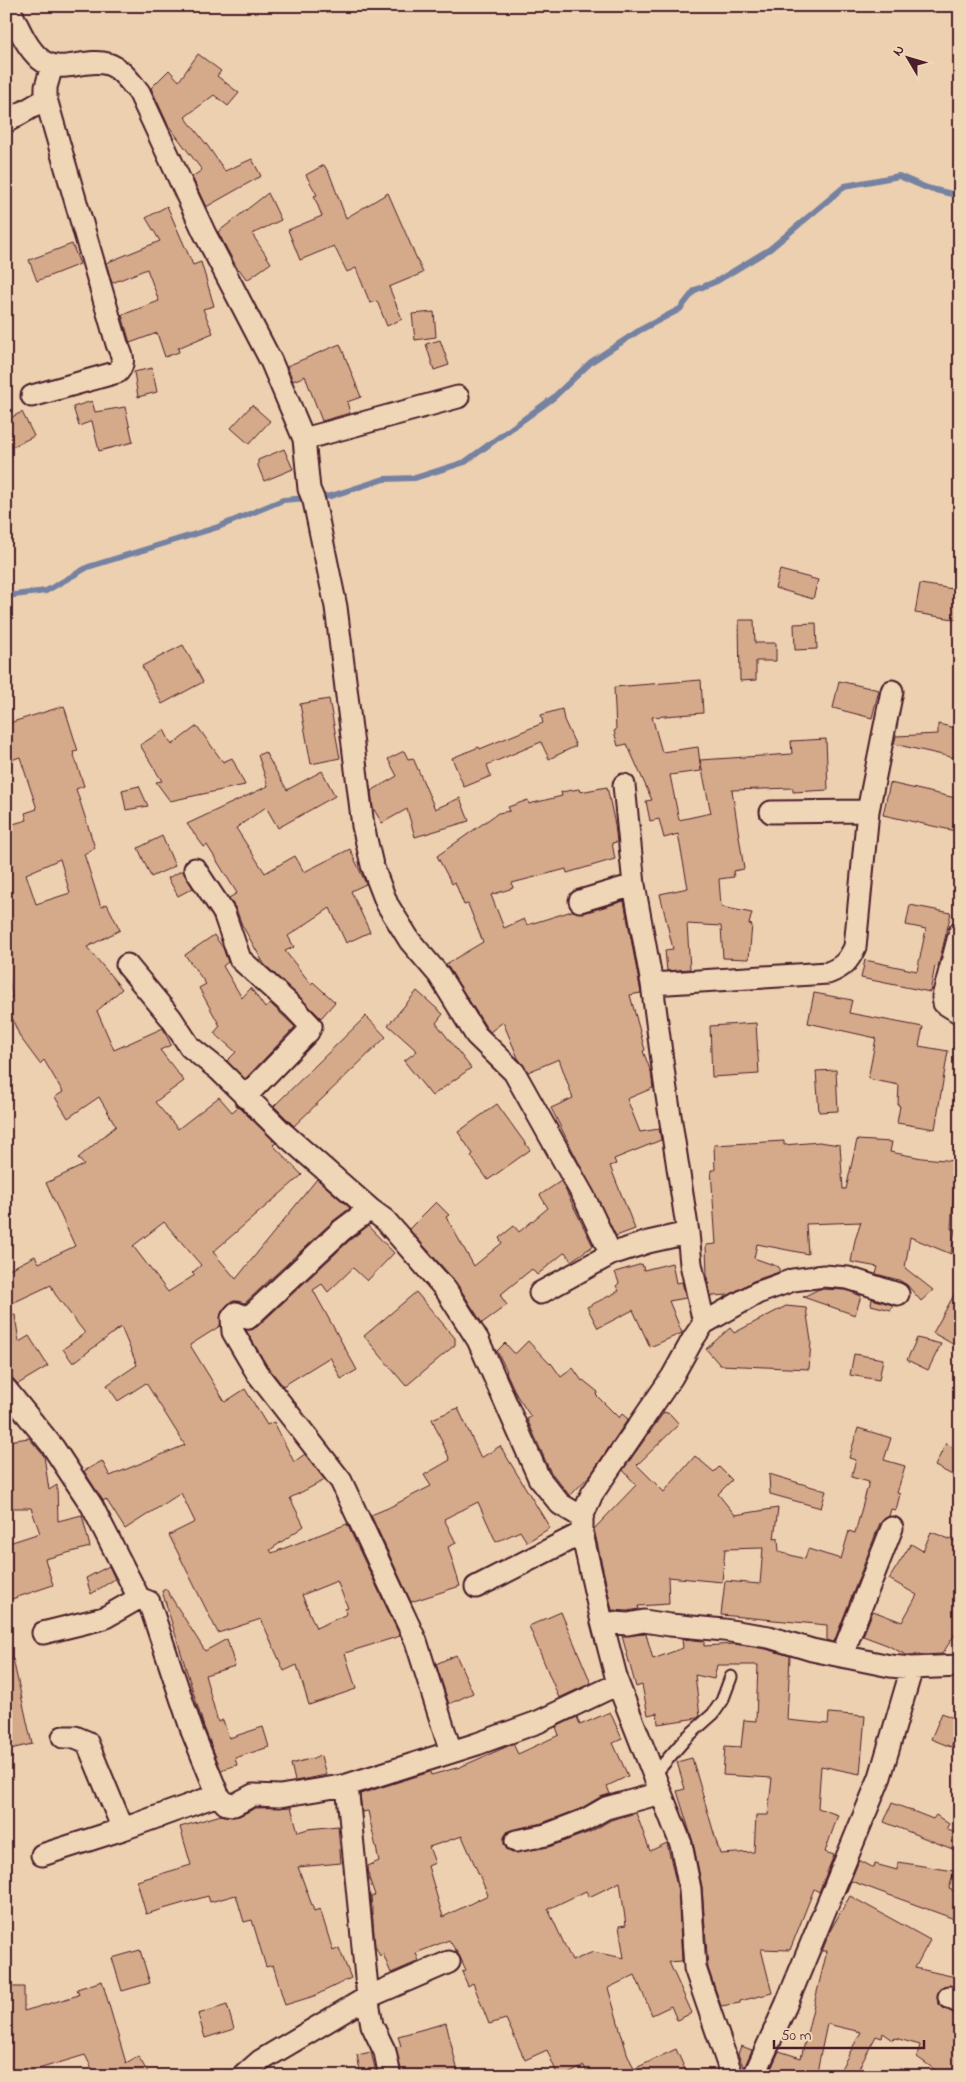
<svg xmlns="http://www.w3.org/2000/svg" width="966" height="2082" font-family="'Indie Flower',sans-serif">
<style>
.lines{fill:none;stroke-linecap:round;stroke-linejoin:round}
.stream{stroke:#7682a1;stroke-width:6}
.building{fill:#d5aa8a;stroke:#4a1f2b;fill-rule:evenodd}
.lane-casing{stroke:#4a1f2b;stroke-width:15}
.street-casing{stroke:#4a1f2b;stroke-width:25}
.lane{stroke:#efd6b7;stroke-width:11}
.street{stroke:#efd6b7;stroke-width:21}
</style>
<rect width="100%" height="100%" fill="#edd0b0"/>
<filter id="ink" filterUnits="userSpaceOnUse"><feTurbulence type="fractalNoise" baseFrequency=".02" numOctaves="2"/><feDisplacementMap in="SourceGraphic" scale="10" xChannelSelector="R" yChannelSelector="G"/><feConvolveMatrix kernelMatrix="1 2 1 2 8 2 1 2 1" color-interpolation-filters="sRGB"/></filter>
<g filter="url(#ink)">
<g class="lines">
<!-- stream -->
<path class="stream" d="M6,596L46,591L88,567L218,527L283,500L331,496L384,479L415,478L465,462L553,398L591,362L640,330L680,309L695,290L717,281L770,249L845,186L899,176L927,188L960,196"/>
</g>
<!-- building -->
<path class="building" d="M198,54L221,71L217,76L239,93L228,106L214,95L185,117L207,145L225,171L252,159L261,176L206,207L192,177L202,170L168,125L151,88L169,70L179,81Z
M324,165L330,175L346,218L388,193L423,273L389,287L402,319L387,326L377,301L370,303L356,268L347,272L334,246L300,260L288,230L322,216L314,196L317,195L306,175Z
M268,193L281,220L252,234L271,263L247,280L239,269L238,270L218,232Z
M167,206L193,265L201,262L214,306L203,309L213,333L178,348L179,352L165,357L157,333L130,343L122,315L159,301L147,269L112,283L106,263L160,241L146,218Z
M72,244L80,264L37,281L29,260Z
M434,312L436,337L415,340L412,314Z
M440,340L449,365L434,370L426,344Z
M340,344L361,397L347,402L350,413L322,421L305,376L293,381L287,366Z
M152,368L157,392L138,397L134,372Z
M92,401L95,412L125,407L133,442L99,451L92,421L79,426L73,407Z
M252,405L270,421L249,444L231,428Z
M22,412L34,436L6,450V420Z
M284,449L293,469L264,481L258,466V460Z
M780,570L818,580L813,599L775,588Z
M920,584L960,590V620L915,613Z
M739,620H754L755,643H776V661H756V680L740,681Z
M816,623L817,649L795,650L794,624Z
M183,645L203,682L162,704L142,666Z
M701,680L703,713L652,717L662,752L698,747L701,771L670,775L679,820L711,813L700,760L792,754L791,741L826,739L828,790L793,792V788L732,790L744,869L733,871L734,877L719,879L721,907L752,913L749,924L752,925L749,959L723,958L721,926L687,924L690,969L667,971L665,950L673,949L660,894L688,888L678,834L664,838L659,819L650,821L646,801L652,800L627,744L618,746L614,731L616,730L614,687Z
M839,681L879,690L872,718L833,708Z
M329,699L340,758L311,764L300,704Z
M64,706L78,751L73,752L84,786L76,789L95,848L84,854L101,907L107,904L120,930L87,947L122,989L97,1011L114,1050L163,1028L171,1045L160,1050L184,1081L155,1102L178,1129L219,1097L232,1112L238,1107L240,1108L276,1143L273,1145L302,1175L213,1252L236,1279L317,1179L350,1208L333,1221L245,1303L234,1301L227,1305L222,1311L220,1326L190,1345L225,1402L245,1389L267,1425L274,1422L294,1462L305,1454L325,1480L290,1498L304,1526L270,1550L272,1553L347,1524L400,1636L345,1653L356,1689L309,1705L297,1665L284,1671L261,1619L218,1633L169,1535L195,1522L181,1493L125,1529L106,1499L103,1501L84,1471L102,1461L110,1476L185,1445L146,1383L118,1401L107,1385L137,1365L121,1327L73,1363L63,1349L85,1333L55,1294L51,1285L6,1306V1271L35,1256L39,1263L75,1246L46,1183L84,1165L78,1158L116,1126L99,1097L68,1118L55,1097L63,1092L44,1060L40,1064L20,1037L6,1004V999L12,997L6,960V956L12,955L6,934V826L27,820L25,813L37,809L20,757L6,762V724ZM60,859L70,893L36,904L26,874ZM164,1222L201,1265L192,1273L195,1275L168,1292L133,1246ZM337,1581L348,1608L345,1609L347,1614L316,1628L302,1595Z
M562,709L564,720L576,746L549,759L541,742L487,765L491,776L464,787L452,758L479,747L480,749L543,723L541,715Z
M938,724L960,729V759L894,744L896,736L938,734Z
M197,726L223,762L232,758L245,785L170,801L156,782L162,781L140,745L164,730L172,745Z
M404,751L408,759L413,758L435,809L460,798L469,821L415,837L407,809L382,823L373,808L371,791L397,776L388,759Z
M265,752L287,790L322,771L335,796L278,828L266,807L236,828L265,873L295,856L304,872L350,849L366,884L351,891L370,932L346,943L330,908L288,936L294,947L285,951L311,984L313,982L335,1002L321,1018L302,999L264,964L242,925L236,909L229,898L237,893L207,845L204,847L187,824L268,786L258,755Z
M890,783L960,799V832L883,815Z
M139,786L148,806L126,810L122,790Z
M607,787L615,825L617,842L612,843L615,859L567,873L566,869L512,883L513,888L491,895L504,928L524,919L527,925L572,911L584,913L624,901L641,993L630,995L645,1050L643,1051L651,1072L653,1088L627,1099L640,1132L659,1129L661,1140L614,1159L616,1164L610,1166L635,1229L616,1236L551,1108L573,1098L559,1059L528,1072L518,1058L503,1022L490,1032L486,1027L446,964L483,942L468,904L464,905L455,882L452,884L437,856L498,813L510,811L508,807L528,800L529,804L562,796L561,792L579,789L580,792Z
M162,836L175,866L151,877L138,848Z
M183,870L193,888L178,896L168,878Z
M910,905L951,913L938,967L935,966L930,992L861,978L865,960L917,971L926,929L906,925Z
M214,935L223,948L228,962L223,966L242,998L251,988L265,1008L271,1004L295,1027L245,1079L227,1061L236,1052L214,1033L220,1026L199,988L206,984L185,955Z
M417,991L443,1014L436,1023L471,1068L432,1096L404,1061L417,1051L388,1025Z
M814,993L852,1000L849,1013L923,1027L919,1046L948,1051L935,1129L897,1123L900,1106L898,1105L899,1085L868,1079L876,1038L808,1023Z
M366,1016L386,1037L294,1126L274,1106Z
M756,1023L759,1074L712,1077L710,1026Z
M836,1070L838,1111L819,1112L816,1071Z
M497,1104L530,1150L488,1180L471,1156L473,1154L458,1132Z
M857,1140L892,1142L890,1152L922,1158L956,1161L951,1229H955L951,1254L910,1237L905,1268L933,1290L921,1301L907,1285L899,1280L876,1274L878,1267L851,1262L855,1240L861,1222L806,1224L808,1254L757,1244L754,1258L779,1267V1272L753,1281L729,1295L711,1296L707,1277L706,1245L716,1244L711,1170H715L714,1145L784,1141V1145L819,1142L840,1145L843,1189H846Z
M561,1181L593,1246L571,1261L565,1252L537,1275L532,1269L500,1295L507,1305L482,1323L456,1282L409,1229L436,1202L449,1215L446,1217L474,1266L502,1243L499,1238L514,1226L519,1232L548,1208L540,1195Z
M368,1226L394,1253L367,1281L353,1268L328,1292L322,1284L313,1290L357,1370L341,1379L330,1357L283,1386L267,1366L246,1330L257,1327L350,1240Z
M672,1263L676,1283L682,1282L686,1298L669,1301L682,1333L650,1347L633,1310L598,1328L587,1307L619,1291L616,1286L619,1283L615,1272L642,1264L644,1270Z
M960,1284V1348L933,1333Z
M819,1289L846,1290L861,1296L855,1315L803,1297Z
M416,1292L455,1338V1345L406,1386L364,1336Z
M872,1299L893,1305L891,1310L871,1305Z
M786,1306L806,1308L811,1341L809,1369L720,1365L706,1349L730,1328L734,1333Z
M15,1315L19,1342L29,1336L48,1366L18,1384L6,1371V1316Z
M917,1338L941,1344L928,1370L907,1360Z
M528,1341L550,1364L551,1363L561,1377L573,1368L582,1381L583,1380L598,1392L596,1395L619,1418L622,1414L628,1419L591,1474L570,1496L550,1471L527,1419L531,1417L517,1396L506,1372L507,1371L497,1351L505,1343L515,1354Z
M854,1354L883,1359L879,1380L850,1375Z
M458,1408L481,1458L500,1446L550,1528L527,1542L520,1531L496,1542L478,1502L444,1519L456,1543L448,1547L460,1586L411,1602L371,1515L388,1508L431,1486L424,1475L450,1460L432,1419Z
M664,1412L670,1414L679,1424L637,1465L664,1492L695,1456L714,1472L719,1467L732,1480L718,1494L735,1515L778,1508L774,1539L778,1538L779,1552L805,1559L808,1549L841,1559L849,1531L855,1533L869,1482L851,1477L856,1460L849,1458L858,1428L891,1438L884,1460L905,1466L897,1493L900,1494L896,1510L891,1509L889,1516L884,1519L880,1523L834,1642L827,1640V1625L721,1615L725,1581L760,1584L763,1548L725,1549L722,1582L668,1577L669,1604L638,1606L639,1609L627,1611L612,1610L594,1529L636,1485L623,1470Z
M29,1438L44,1456L49,1490L57,1485L58,1521L82,1515L90,1547L45,1559L53,1585L9,1600L6,1592V1544L40,1533L31,1508H9V1475H6V1454H10L8,1441Z
M946,1443L960,1453V1479L935,1466Z
M769,1474L826,1491L821,1508L770,1494Z
M931,1532L960,1543V1627L942,1654L921,1655L918,1653L917,1655H906L887,1645L863,1636L873,1611L902,1622L917,1595L889,1579L911,1544L923,1551Z
M109,1566L115,1579L91,1594L86,1578Z
M166,1589L205,1651L227,1639L235,1666L205,1675L218,1722L223,1720L229,1738L263,1727L269,1747L235,1758L237,1765L221,1770L204,1727L162,1591Z
M561,1612L591,1683L559,1698L529,1626Z
M646,1634L653,1659L683,1648L682,1639L704,1641V1646L734,1644L766,1649L790,1656L787,1720L828,1724L829,1713L865,1716L860,1774L821,1766L818,1808L838,1815L825,1852L834,1855L819,1892L814,1889L790,1950L761,1949L772,1993L740,2001V2003L721,2006L708,1968L702,1887L693,1842L677,1791L685,1789L677,1762L692,1758L720,1854L754,1852L756,1815H768L772,1778L723,1775L725,1746L741,1747L744,1720L756,1721L758,1665H717L714,1679L695,1675L700,1716L697,1718L658,1724L657,1713L648,1715L642,1685L636,1687L622,1636Z
M456,1655L473,1693L449,1704L436,1664Z
M13,1659L32,1744L6,1750V1660Z
M610,1712L622,1739L613,1743L628,1776L607,1786L610,1794L600,1797L580,1809L542,1823L508,1831L504,1837V1844L507,1850L512,1853L548,1847L590,1832L611,1820L636,1813L650,1851L667,1843L678,1891L682,1961L669,1962L692,2013L677,2020L671,2006L652,2015L635,1975L608,1988L627,2053L634,2069L676,2049L688,2076H589L584,2066L564,2076H558L547,2050L525,2060L506,2019L489,2024L473,1983L468,1986L462,1972L466,1970L460,1957L449,1940L416,1953L419,1961L391,1973L383,1954L380,1956L375,1946L371,1897L375,1895L369,1878L368,1866L379,1861L368,1811L362,1812L360,1794L430,1772L431,1775L460,1767L513,1744L518,1754L559,1735L556,1727L577,1717L580,1725ZM462,1836L488,1895L443,1917L428,1866L435,1863L429,1847ZM620,1882L626,1925L619,1926L624,1958L593,1952L572,1961L548,1909L586,1891L589,1897Z
M942,1713L960,1721V1727L951,1747L931,1739Z
M321,1756L326,1775L295,1781L291,1764Z
M892,1803L933,1819L936,1815L949,1824L946,1829L960,1835V1852L884,1822Z
M291,1807L298,1832L308,1829L338,1826L341,1863L298,1867L314,1911L320,1909L333,1951L339,1948L351,1978L314,1996L285,2005L273,1965L266,1967L252,1920L244,1922L236,1895L210,1902L208,1896L146,1914L137,1881L191,1865L180,1827L221,1815L232,1817L239,1816L256,1808Z
M859,1860L874,1868L875,1864L897,1870L898,1862L954,1871L949,1889L960,1893V1921L851,1881L846,1893Z
M850,1896L930,1940L915,1968L960,1978V1989L949,1985L943,1986L938,1991L937,1997L938,2003L943,2008L960,2015V2076H944L917,2057L920,2045L895,2038L893,2040L883,2033L882,2038L876,2036L855,2076H837L861,2032L827,2024L816,2076H768L779,2051L801,2058L827,1951H822L831,1929Z
M140,1950L150,1983L122,1991L112,1958Z
M102,1981L126,2063L138,2056L150,2076H96L85,2055L25,2073V2076H6V1987H24V2011L79,1995L77,1989Z
M227,2005L234,2029L205,2038L198,2014Z
M446,2023L459,2076H402L396,2047L401,2046L398,2036Z
M741,2046L752,2050L744,2068L738,2054Z
M371,2052L377,2076H361L357,2055Z"/>
<g class="lines">
<defs>
<path id="lane" d="M654,1775L685,1739L713,1714L722,1701L731,1677"/>
<path id="street" d="M8,6C17,24 25,46 40,59C60,76 85,57 108,64C121,68 130,82 139,92L204,232L271,361L304,439L309,489L314,501L336,607L363,826L372,865L387,904L410,941L439,975L476,1035L514,1072L584,1197L611,1254
M6,122L46,99
M32,396L118,372C126,361 122,355 117,344L46,99V87L52,66
M304,439L458,397
M624,785L634,885L652,984L665,1083L688,1233
M771,812L868,811
M195,869L224,913L240,959L294,1008L311,1026L308,1032L245,1097
M580,901L634,885
M960,932L943,997L944,1003L960,1013
M127,965L171,1018L190,1047L219,1070L283,1133L370,1209
M652,984L828,973C843,967 848,962 855,947L868,811L892,691
M540,1293L611,1254L648,1242L688,1233L691,1264L704,1323
M6,1389L53,1447L92,1506L139,1598L149,1602L192,1731L218,1795L226,1804L234,1805L253,1795L280,1796L347,1785
M476,1587L582,1533
M602,1622L628,1624L644,1621L670,1625L724,1630L769,1637L812,1650L890,1666L912,1668L960,1666
M43,1633L104,1618L139,1598
M842,1655L892,1528
M63,1737H75L87,1742L123,1829
M451,1752L416,1641L341,1481L257,1373L233,1332L232,1318L236,1313L248,1318L342,1230L370,1209L385,1220L446,1290L478,1340L539,1478L560,1504L582,1517
M516,1841L546,1835L585,1820L606,1808L661,1793
M42,1855L123,1829L218,1795
M949,1997L960,2003
M243,2076L260,2061L368,1997L449,1962
M390,2076L385,2052L372,2025L369,2008L347,1785L477,1744L538,1722L618,1684
M732,2076L695,1968L690,1889L681,1844L618,1684L602,1622L582,1533V1517L592,1494L672,1377L693,1339L704,1323L757,1293L793,1280L824,1276L848,1278L898,1294
M754,2076L786,2005L880,1777L912,1668"/>
</defs>
<!-- lane casing -->
<use href="#lane" class="lane-casing"/>
<!-- street casing -->
<use href="#street" class="street-casing"/>
<!-- lane -->
<use href="#lane" class="lane"/>
<!-- street -->
<use href="#street" class="street"/>
</g>
</g>
<!-- margin -->
<rect width="966" height="2082" fill="none" stroke="#efd6b7" stroke-width="25"/>
<rect x="12" y="12" width="941" height="2057" fill="none" stroke="#4a1f2b" stroke-width="2" filter="url(#ink)"/>
<!-- north arrow -->
<g transform="translate(908 58) rotate(308)" stroke="#efd6b7" stroke-width="4" paint-order="stroke">
<path d="M0-4L9 19L0 12L-9 19Z" fill="#4a1f2b"/>
<text y="-8" font-size="14" font-weight="bold" text-anchor="middle" fill="#4a1f2b">N</text>
</g>
<!-- scale -->
<path d="M774 2040v8h150v-8" fill="none" stroke="#4a1f2b" stroke-width="2.5"/>
<text x="781" y="2040" font-size="15" fill="#4a1f2b" stroke="#efd6b7" stroke-width="4" paint-order="stroke">50 m</text>
</svg>
